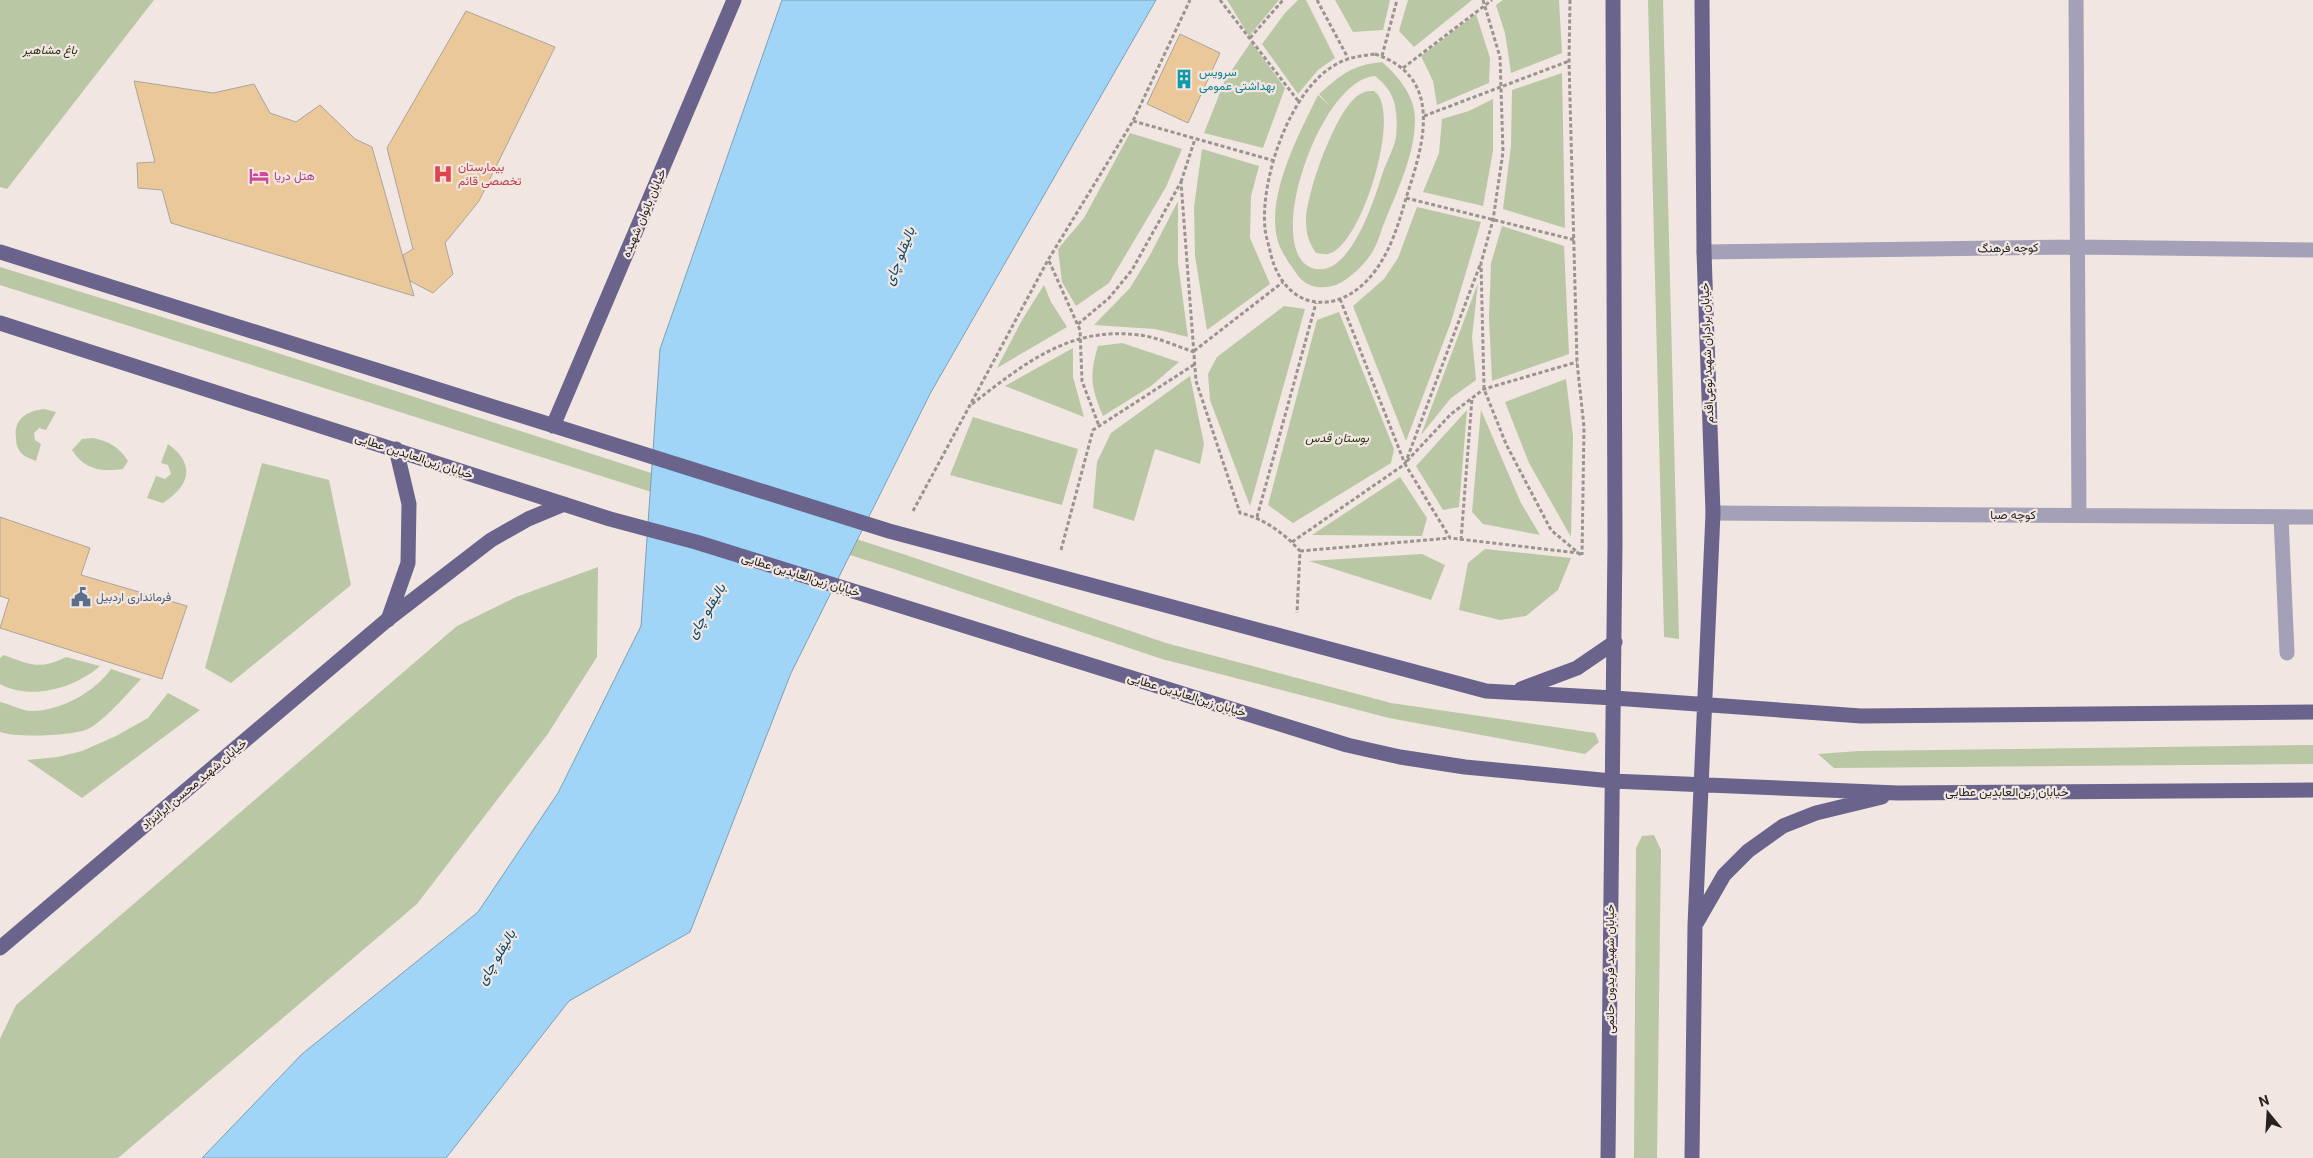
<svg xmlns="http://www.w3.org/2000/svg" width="2313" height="1158" font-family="Georgia,Vazirmatn,serif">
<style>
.green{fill:#b9c7a4;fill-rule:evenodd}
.water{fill:#a1d5f8;stroke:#7c9fb7}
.building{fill:#ebc899;stroke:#aaa49c}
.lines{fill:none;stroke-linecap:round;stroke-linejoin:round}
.path{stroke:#9b9390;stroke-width:3;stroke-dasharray:4 2.5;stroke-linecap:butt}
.minor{stroke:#a3a0b7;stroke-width:15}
.major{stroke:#6a648c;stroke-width:15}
.labels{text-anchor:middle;stroke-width:4.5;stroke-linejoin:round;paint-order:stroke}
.park-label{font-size:12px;font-style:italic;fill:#28350f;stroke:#f1e6e1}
.culture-label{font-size:12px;fill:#0d838f;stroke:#f1e6e1;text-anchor:start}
.health-label{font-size:12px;fill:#be3a42;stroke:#f1e6e1;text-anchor:start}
.hotel-label{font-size:12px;fill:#b23c85;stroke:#f1e6e1;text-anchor:start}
.street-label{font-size:12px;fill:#262220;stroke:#f1e6e1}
.service-label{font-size:12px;fill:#4e5e75;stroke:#f1e6e1;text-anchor:start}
.water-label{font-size:14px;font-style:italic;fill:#0a4a6c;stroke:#f1e6e1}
</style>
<rect width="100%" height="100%" fill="#f1e6e1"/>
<!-- green -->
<path class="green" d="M0,0H154L7,189L0,187Z
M1227,0H1279L1249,36Z
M1298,0H1306L1335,58L1318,70L1298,94L1262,44L1285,13Z
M1335,0H1390L1383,30L1353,32Z
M1408,0H1472L1414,47L1399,31Z
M1503,0H1559L1562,53L1511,73L1505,33L1496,5Z
M1648,0H1663L1679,639L1664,637Z
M1476,14L1490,58L1489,83L1437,105L1433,81L1421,56Z
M1251,42L1285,88L1263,148L1204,133L1225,80Z
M1382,62C1398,76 1415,96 1415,119C1415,154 1398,189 1385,221C1381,230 1379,240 1374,249C1368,261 1352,277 1340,283C1326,290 1309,289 1299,277C1291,266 1280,251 1277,238C1267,193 1299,134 1318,95L1329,105L1319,94C1342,74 1352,65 1382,62ZM1375,76C1386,85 1392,92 1395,106C1397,115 1397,128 1396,137C1394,148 1387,161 1383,172C1375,197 1350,281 1312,268C1262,250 1320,79 1375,76Z
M1562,73L1565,228L1503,209L1511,146L1512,90Z
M1374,91C1403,109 1362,247 1328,254C1325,255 1319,253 1316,253C1309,243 1306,234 1306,221C1306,194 1337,104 1362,93C1366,91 1370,91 1374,91Z
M1493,99V151L1483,206L1423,192L1439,153L1442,119L1469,111Z
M1130,133L1182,149L1166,187L1109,283L1076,306L1062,282L1058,249L1084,218Z
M1202,149L1259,166L1251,196L1250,238L1270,284L1207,330L1195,256L1194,207Z
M1178,201V263L1188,337L1155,329L1094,325L1130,288L1150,255Z
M1417,207L1481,222L1451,322L1406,441L1353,306L1384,279L1398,258Z
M1502,226L1564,246L1569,354L1492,381L1489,318L1491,263Z
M0,267L259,347L906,555L1166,643L1391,703L1595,733L1599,742L1585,754L1389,718L1162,659L894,569L0,285Z
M1478,283L1472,337L1476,380L1451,398L1421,435Z
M1044,285L1051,302L1067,327L997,368L1022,320Z
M1284,306L1305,309L1250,506L1210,400L1208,374L1217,357Z
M1339,312L1394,449L1391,463L1293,523L1268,505L1317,320Z
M1122,343L1179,362L1151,386L1103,416C1091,387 1089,377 1098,346Z
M1073,348V377L1084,417L1005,386Z
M1190,376L1204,444L1200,464L1155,449L1134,521L1093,508L1097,462L1111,433Z
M1566,379L1573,436L1571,537L1529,463L1505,402Z
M44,409L56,412L46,430L39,428L34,433L35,440L41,444L36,461C32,459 25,457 22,454C18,450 16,444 16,439C13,419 27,411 44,409Z
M1467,410L1459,507L1443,510L1416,466Z
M1481,410L1521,503L1540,535L1483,524L1472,512Z
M973,417L1078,449L1062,505L950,475Z
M93,438C110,442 119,447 128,461L123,469C101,472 85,470 72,450L82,439Z
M168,444C196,464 190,486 163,503L147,498L156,476L165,479L171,474L168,465L161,463Z
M262,463L329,480L351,585L231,683L205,668Z
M1400,477L1427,518L1422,536L1312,535Z
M1485,549L1571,558L1558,590L1526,616L1500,620L1459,610L1468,563Z
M1422,554L1445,565L1431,600L1309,561Z
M598,567L597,657L547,735L417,904L118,1158H0V1039L16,1005L457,626L516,597Z
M4,655C30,665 40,670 66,657L100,666C75,688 31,701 0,684V658Z
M111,669L141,679C129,692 103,722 88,729C72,736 16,738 0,732V702C9,704 21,710 30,711C59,712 95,692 111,669Z
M168,693L200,710L82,798L27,760L58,757L82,751L116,736L148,718Z
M2313,745V764L1834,768L1818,754L1858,751Z
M1654,835L1661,850L1657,1158H1634L1636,848L1642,836Z"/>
<!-- water -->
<path class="water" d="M782,0H1156L931,392L791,673L690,932L569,1001L446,1158H202L302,1054L478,912L558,793L641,626L660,349Z"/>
<!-- building -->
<path class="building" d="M466,11L555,47L479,201L445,243L453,274L433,293L410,281L403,255L413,249L387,148Z
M1180,34L1220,53L1188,123L1147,104Z
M134,81L213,93L254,84L270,113L296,122L320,105L355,139L372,147L414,296L171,223L162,190L138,188L137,163L155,162Z
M0,517L90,548L81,575L187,606L162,679L0,628L9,599L0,596Z"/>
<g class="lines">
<!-- path -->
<path class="path" d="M1220,0L1299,102
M1317,0L1348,58
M1483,0L1500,57L1503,152L1493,220L1481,263L1484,389L1506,444L1551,530L1582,556
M1570,0L1569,61L1577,362L1584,427L1582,555
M1250,38L1283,0
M1375,54C1444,77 1424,143 1407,195C1399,222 1392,248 1375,271C1341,317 1286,313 1271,255C1269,246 1266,237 1265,229C1260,179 1290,90 1335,65C1348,57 1361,56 1375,54Z
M1382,56L1397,0
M1403,68L1492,0
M1424,116L1569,61
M1133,121L1275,161
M1181,182L1195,139
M1406,198L1575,240
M1049,261L1080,330L1082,381L1099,426
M1340,299L1405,464
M1078,324L1109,298L1132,270L1181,182L1196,381L1240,513C1263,518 1284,533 1300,551L1297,613
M1194,351L1283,282
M972,404C1024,364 1069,326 1139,335C1157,337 1176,346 1194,352
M1407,461L1451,414L1484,389L1577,362
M1405,464L1480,265
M913,511L1048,260L1133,121L1190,0
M1257,517L1316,303
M1461,540L1472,398
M1292,542L1405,464L1450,538L1579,553
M1061,550L1093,430L1195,364
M1300,551L1450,538"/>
<!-- minor -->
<path class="minor" d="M2076,0L2079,515
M1704,252L2078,247L2313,250
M1713,513L2313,517
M2281,517L2287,653"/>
<!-- major -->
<path class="major" d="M0,252L889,531L1486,691L1614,698L1861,716L2313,712
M0,323L610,519L696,542L1347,745L1400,757L1465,767L1612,781L1898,793L2313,790
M553,426L734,0
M388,620L408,563L409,504L396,449
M1521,689L1577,668L1615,642
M1697,922L1724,875L1748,851L1783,826L1816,813L1882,797
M0,948L387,620L491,540L528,519L564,504
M1608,1158L1615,543L1613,0
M1692,1158L1695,925L1713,513L1704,252L1702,0"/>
</g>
<!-- icons -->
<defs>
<symbol id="building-bare" viewBox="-9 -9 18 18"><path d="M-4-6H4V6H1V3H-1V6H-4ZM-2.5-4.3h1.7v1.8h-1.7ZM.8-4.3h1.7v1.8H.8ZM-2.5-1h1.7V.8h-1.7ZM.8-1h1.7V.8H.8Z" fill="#0f9aa8" stroke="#f1e6e1" stroke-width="2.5" paint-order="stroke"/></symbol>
<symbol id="hospital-bare" viewBox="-9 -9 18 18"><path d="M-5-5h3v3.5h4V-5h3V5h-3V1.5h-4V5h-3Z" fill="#e0444e" stroke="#f1e6e1" stroke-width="2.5" paint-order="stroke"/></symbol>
<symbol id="hotel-bare" viewBox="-9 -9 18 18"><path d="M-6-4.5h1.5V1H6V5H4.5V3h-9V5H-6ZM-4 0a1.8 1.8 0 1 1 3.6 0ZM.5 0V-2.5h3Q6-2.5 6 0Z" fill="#d1479c" stroke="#f1e6e1" stroke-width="2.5" paint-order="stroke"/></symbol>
<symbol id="civic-bare" viewBox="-9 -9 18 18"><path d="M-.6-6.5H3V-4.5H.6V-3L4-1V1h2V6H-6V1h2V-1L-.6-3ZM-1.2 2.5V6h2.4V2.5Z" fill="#5c6f8a" stroke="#f1e6e1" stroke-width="2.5" paint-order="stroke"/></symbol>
</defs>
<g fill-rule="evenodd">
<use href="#building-bare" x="1170" y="65" width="28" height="28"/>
<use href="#hospital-bare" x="429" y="160" width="28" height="28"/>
<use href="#hotel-bare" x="245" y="162" width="28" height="28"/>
<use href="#civic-bare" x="67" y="583" width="28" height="28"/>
</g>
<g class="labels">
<!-- park labels -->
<g class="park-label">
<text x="50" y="54">باغ مشاهیر</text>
<text x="1337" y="442">بوستان قدس</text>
</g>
<!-- culture labels -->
<g class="culture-label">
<text x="1199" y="76">سرویس<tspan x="1199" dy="14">بهداشتی عمومی</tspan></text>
</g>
<!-- health labels -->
<g class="health-label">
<text x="458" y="171">بیمارستان<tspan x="458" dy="14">تخصصی قائم</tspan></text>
</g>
<!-- hotel labels -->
<g class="hotel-label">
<text x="274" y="180">هتل دریا</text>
</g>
<!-- street labels -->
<g class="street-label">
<text transform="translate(644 213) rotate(-67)" y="4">خیابان بانوان شهیده</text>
<text transform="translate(2008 248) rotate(-1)" y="4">کوچه فرهنگ</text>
<text transform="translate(1707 353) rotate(-92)" y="4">خیابان برادران شهید نوعی‌اقدم</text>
<text transform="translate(414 456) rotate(18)" y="4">خیابان زین‌العابدین عطایی</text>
<text x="2013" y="519">کوچه صبا</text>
<text transform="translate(801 575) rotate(17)" y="4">خیابان زین‌العابدین عطایی</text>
<text transform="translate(1187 695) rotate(17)" y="4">خیابان زین‌العابدین عطایی</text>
<text transform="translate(194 784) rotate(-40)" y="4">خیابان شهید محسن ایراننژاد</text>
<text x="2007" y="796">خیابان زین‌العابدین عطایی</text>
<text transform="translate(1610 969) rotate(-90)" y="4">خیابان شهید فریدون حاتمی</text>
</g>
<!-- service labels -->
<g class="service-label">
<text x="96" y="601">فرمانداری اردبیل</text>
</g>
<!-- water labels -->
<g class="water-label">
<text transform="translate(899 256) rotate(-68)" y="5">بالیقلو چای</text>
<text transform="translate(706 611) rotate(-59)" y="5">بالیقلو چای</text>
<text transform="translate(496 957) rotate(-59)" y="5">بالیقلو چای</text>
</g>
</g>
<!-- north arrow -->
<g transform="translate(2268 1113) rotate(342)" stroke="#f1e6e1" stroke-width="4" paint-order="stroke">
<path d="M0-4L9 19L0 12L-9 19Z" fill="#262220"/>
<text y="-8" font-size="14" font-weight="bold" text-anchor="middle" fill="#262220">N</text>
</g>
</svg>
